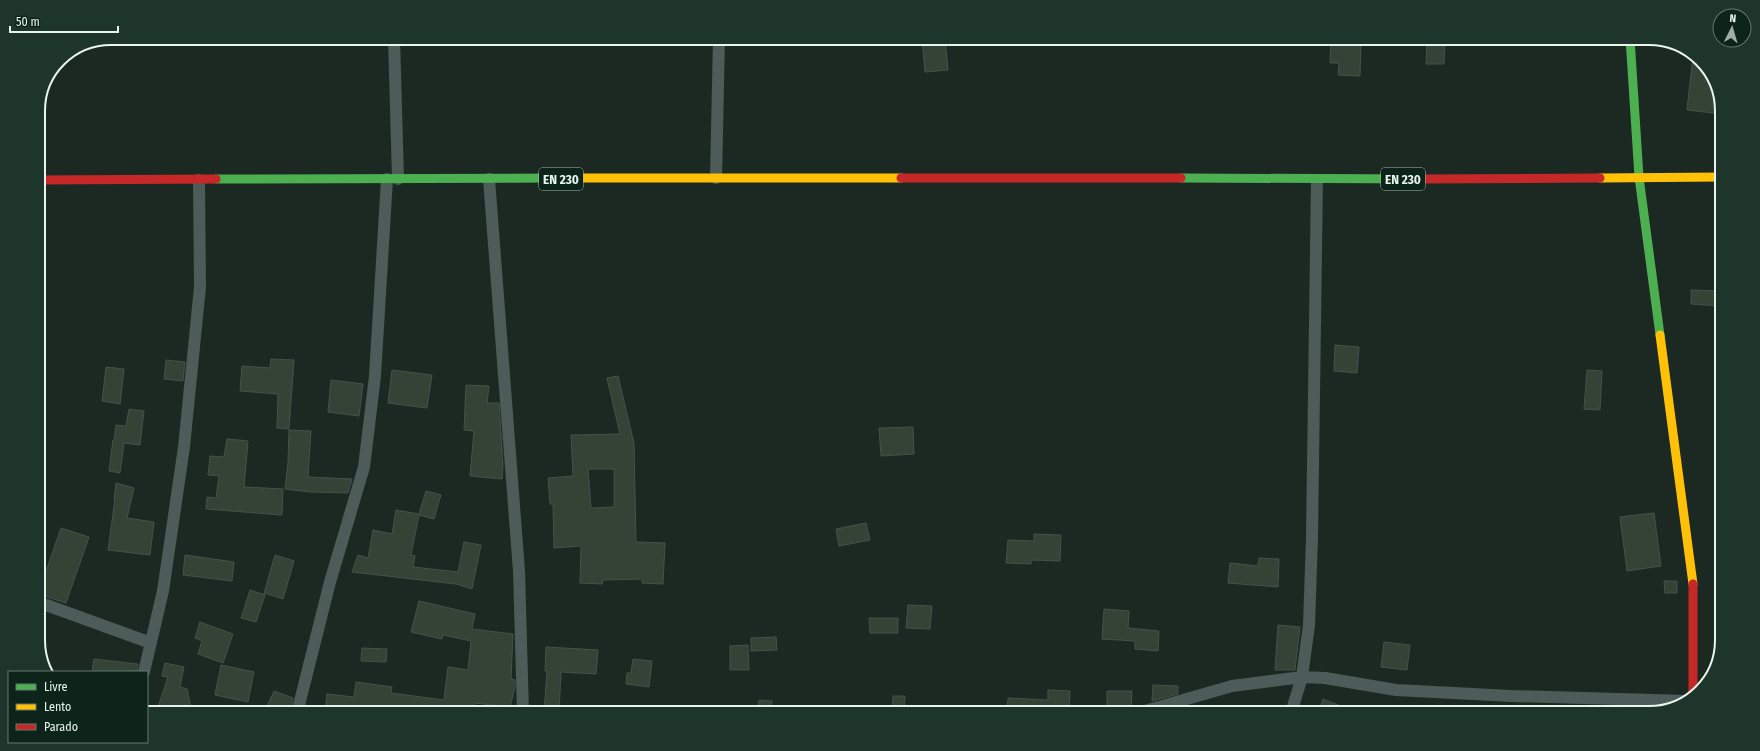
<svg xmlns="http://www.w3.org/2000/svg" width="1760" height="751" font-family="'Fira Sans Condensed',sans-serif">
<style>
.building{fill:#354236;stroke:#47514a;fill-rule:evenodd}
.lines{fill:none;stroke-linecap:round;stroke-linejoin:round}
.street{stroke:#4d5b59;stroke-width:12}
.fast{stroke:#4caf50;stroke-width:9}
.slow{stroke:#ffc107;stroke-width:9}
.jam{stroke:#c62828;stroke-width:9}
.labels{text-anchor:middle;stroke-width:4;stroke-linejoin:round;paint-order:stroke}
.shield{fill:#0d241b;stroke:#a6b6af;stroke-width:1}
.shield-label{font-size:13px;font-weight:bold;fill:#e7f5ee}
.rim{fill:none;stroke:#e7f5ee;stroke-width:2}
</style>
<rect width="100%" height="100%" fill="#1c2923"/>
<!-- building -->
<path class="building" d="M922,38H945L948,70L925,72Z
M1331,39L1361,41L1360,76L1338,75L1339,63H1330Z
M1427,43H1445L1444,64H1426Z
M1693,56L1707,67L1722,107V114L1687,110Z
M1691,290L1720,291V306L1691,304Z
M1335,345L1359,347L1357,373L1334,371Z
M271,359L294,360L289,429L277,428L278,394L240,391L242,366L270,368Z
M166,360L185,362L183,381L164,379Z
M106,367L124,369L120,404L102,401Z
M392,370L432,375L427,408L388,403Z
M1587,370L1602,371L1600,410L1584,409Z
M618,376L634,443L636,542L665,543L663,584L642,583V579L603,580L602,584L580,583L581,546L554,548L553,504H550L548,478L573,476L571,435L620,434L607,378ZM588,469H614V507L591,508Z
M331,380L363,384L359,416L328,412Z
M466,385L489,386L487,403H499L503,465L502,479L470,476L474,431L464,430Z
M129,409L144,411L140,445L124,443L120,473L109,471L113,440H114L116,425L126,426Z
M913,427L914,454L881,456L879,428Z
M289,430L311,431L308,477L352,479L348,493L310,492L285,489L288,463Z
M227,439L248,441L244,487L283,489L282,515L206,509L207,497L216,498L219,476L208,475L210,456L224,457Z
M116,483L134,488L127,518L154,522L150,555L108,550L115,499H114Z
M426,491L441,495L434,519L419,515L411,555L415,556L413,567L458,572L464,542L481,545L472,589L456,584L352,572L358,555L368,558L373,530L392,534L396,510L419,514Z
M1654,513L1661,566L1627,571L1620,517Z
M866,523L870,540L839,546L836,529Z
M61,528L89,537L66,603L38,594Z
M1034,534L1061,535L1060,561L1031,560V564L1006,563L1008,540L1034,541Z
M185,555L234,562L232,581L183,575Z
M275,555L294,561L283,599L264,593Z
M1259,558L1279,559L1278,587L1228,583L1230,563L1258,566Z
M1664,581H1677V593H1665Z
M250,590L265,595L256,622L241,618Z
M419,601L475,614L472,629L513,634L511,679L515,680V687L510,707L475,703L474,713H363L351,712V713H325L327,694L354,697L356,682L392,687L391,693L444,700L448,667L468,670L471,641L443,635L442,639L411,632Z
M908,605L932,606L930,629L906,628Z
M1104,609L1129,611L1128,628L1159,631L1158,651L1135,649V641L1102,639Z
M869,618H898V633H870Z
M200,622L233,634L223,663L198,654L202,641L195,638Z
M1278,625L1300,627L1295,670H1275Z
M776,637L777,650L751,651V638Z
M1384,642L1410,645L1407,670L1381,667Z
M748,645L749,670H730V646Z
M546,647L598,650L596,674L561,672L559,713H544L547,671H545Z
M362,648L387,649L386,662L361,661Z
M94,659L138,664L137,672H92Z
M633,659L652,661L649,687L626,684L627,673H631Z
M165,663L184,667L180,687L187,689L192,713H156L168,677L162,676Z
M221,665L254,672L248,702L215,695Z
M1153,685L1178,686V694L1152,701Z
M1048,690L1070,691L1069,713H1007L1008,698L1048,700Z
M274,691L293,698L290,713H264Z
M1107,691H1132L1131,712H1107Z
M893,696H905L904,713H892Z
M1323,699L1356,712L1355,713H1318Z
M759,700L772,701L770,713H757Z"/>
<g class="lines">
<!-- street -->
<path class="street" d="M394,38L398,179
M716,178L719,38
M489,179L519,571L523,713
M38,602L151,643
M144,672L163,591L184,447L200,287L199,180
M297,713L330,582L364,467L375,376L387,179
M1138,713L1232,686L1302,677L1325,678L1396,690L1511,696L1687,701
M1291,713L1302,677L1309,625L1312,537L1317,180"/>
<!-- fast -->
<path class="fast" d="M1630,38L1639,177L1660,335
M1181,178L1423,179
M216,179L563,178"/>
<!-- slow -->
<path class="slow" d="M563,178H901
M1600,178L1722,177
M1660,335L1693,584"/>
<!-- jam -->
<path class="jam" d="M901,178H1181
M1423,179L1600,178
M38,180L216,179
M1693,584V697"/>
</g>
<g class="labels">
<!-- shield labels -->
<g class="shield">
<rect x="539" y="168" width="44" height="22" rx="3"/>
<rect x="1381" y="168" width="44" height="22" rx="3"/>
</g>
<g class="shield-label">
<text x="561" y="184">EN 230</text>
<text x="1403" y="184">EN 230</text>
</g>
</g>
<!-- crop -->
<path d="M0 0H1760V751H0ZM111 45H1649A66 66 0 0 1 1715 111V640A66 66 0 0 1 1649 706H111A66 66 0 0 1 45 640V111A66 66 0 0 1 111 45Z" fill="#1e352c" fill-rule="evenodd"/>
<path class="rim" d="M111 45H1649A66 66 0 0 1 1715 111V640A66 66 0 0 1 1649 706H111A66 66 0 0 1 45 640V111A66 66 0 0 1 111 45Z"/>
<!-- legend -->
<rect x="8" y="671" width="140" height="72" fill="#0d241b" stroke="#64786f"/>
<rect x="16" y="684" width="20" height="6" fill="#4caf50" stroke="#64786f"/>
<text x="44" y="691" font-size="12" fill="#e7f5ee">Livre</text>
<rect x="16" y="704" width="20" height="6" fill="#ffc107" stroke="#64786f"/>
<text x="44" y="711" font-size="12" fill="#e7f5ee">Lento</text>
<rect x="16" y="724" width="20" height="6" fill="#c62828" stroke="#64786f"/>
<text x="44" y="731" font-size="12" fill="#e7f5ee">Parado</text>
<!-- north arrow -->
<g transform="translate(1732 28) rotate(5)"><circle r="19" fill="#0d241b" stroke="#64786f"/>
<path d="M0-3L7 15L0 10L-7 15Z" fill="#a0aea7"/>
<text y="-6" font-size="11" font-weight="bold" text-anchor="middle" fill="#e7f5ee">N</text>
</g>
<!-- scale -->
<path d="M10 26v6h108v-6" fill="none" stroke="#e7f5ee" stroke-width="2"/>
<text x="16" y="26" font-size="12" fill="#e7f5ee" stroke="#0d241b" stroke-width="3" paint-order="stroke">50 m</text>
</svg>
